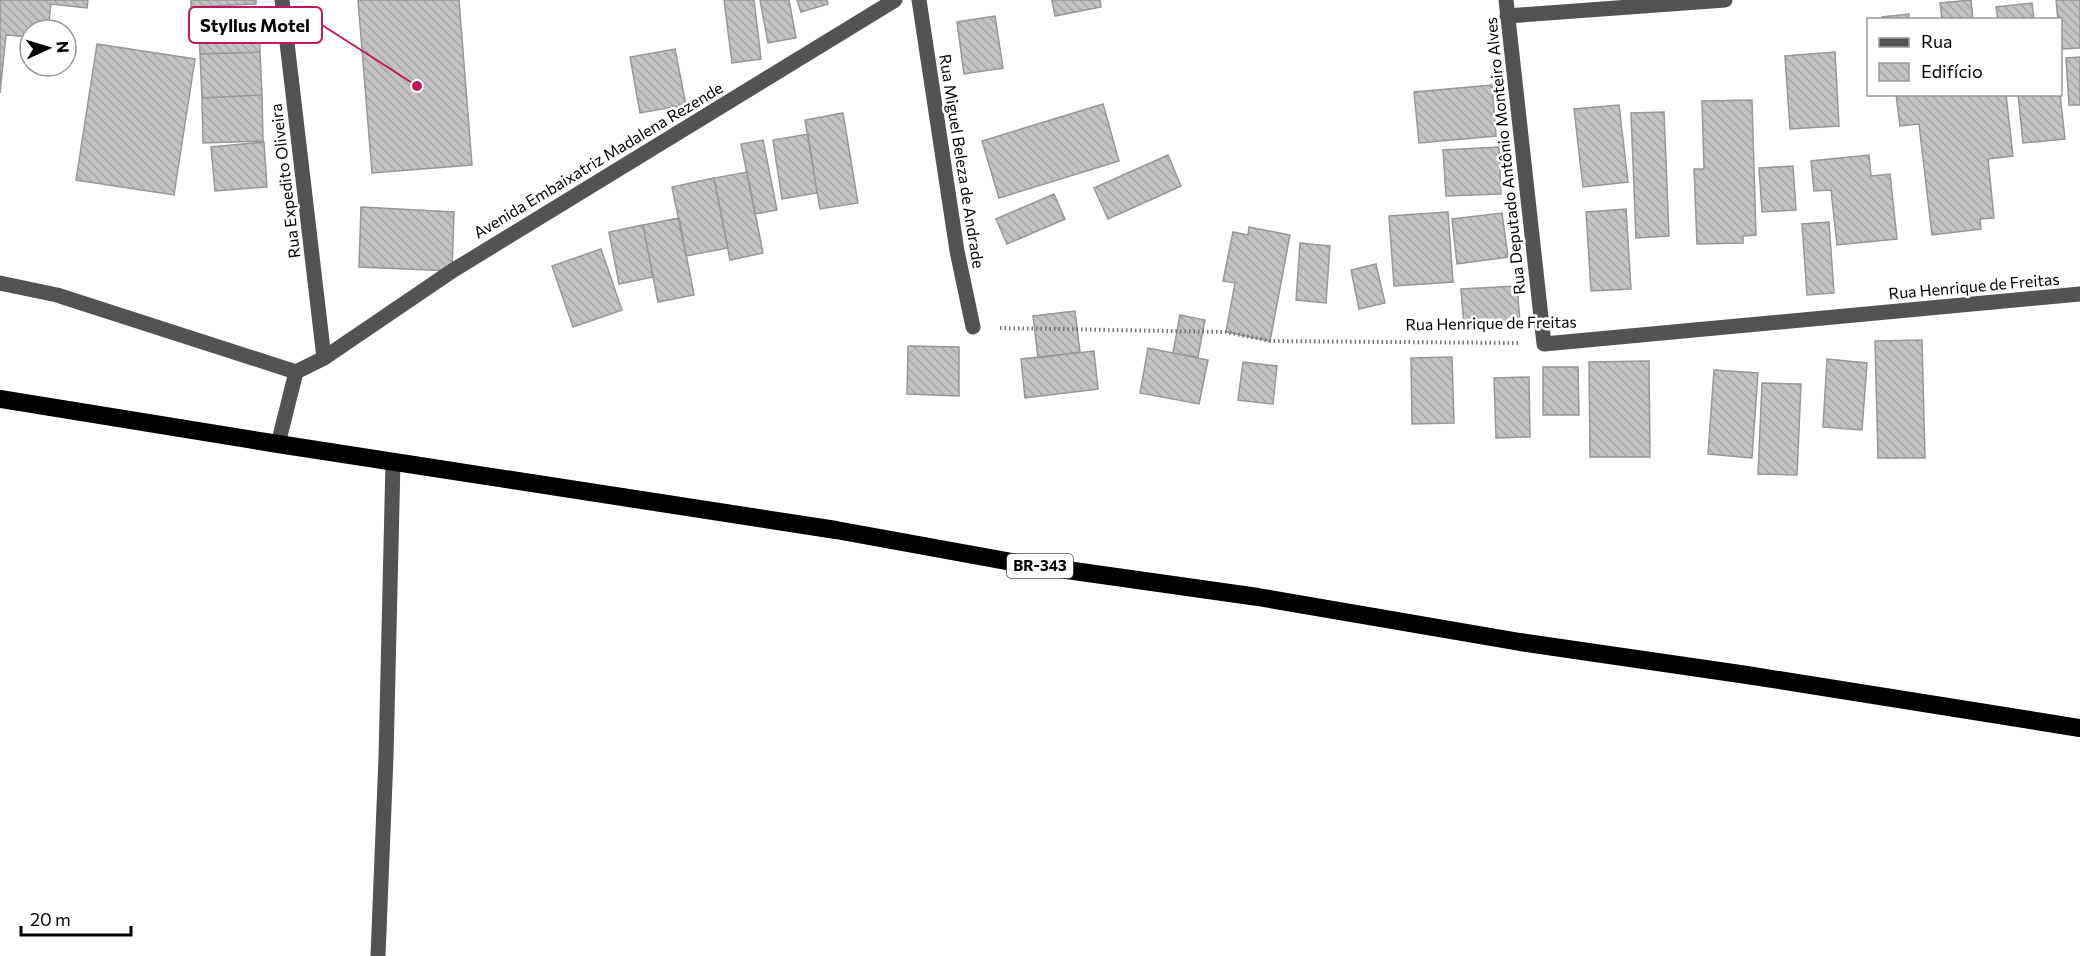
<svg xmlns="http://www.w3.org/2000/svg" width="2080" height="956" font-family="Commissioner,sans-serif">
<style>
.building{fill:url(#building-back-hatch);stroke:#979797;stroke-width:1.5}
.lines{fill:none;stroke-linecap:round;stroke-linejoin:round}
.path{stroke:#757575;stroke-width:4;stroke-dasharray:1.5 3;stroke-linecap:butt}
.minor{stroke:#535353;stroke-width:15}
.highway{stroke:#000;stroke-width:18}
.labels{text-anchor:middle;stroke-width:5;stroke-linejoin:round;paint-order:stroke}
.shield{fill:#fff;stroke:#4c4c4c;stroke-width:1.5}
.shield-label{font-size:15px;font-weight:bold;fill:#000}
.street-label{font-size:16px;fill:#000;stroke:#fff}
.leader{fill:none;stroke:#c2185b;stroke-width:2}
.callout-dot{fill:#c2185b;stroke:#fff;stroke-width:2}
.callout{fill:#fff;stroke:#c2185b;stroke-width:2}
.callout-label{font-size:18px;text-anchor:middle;font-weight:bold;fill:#000}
</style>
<defs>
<pattern id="building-back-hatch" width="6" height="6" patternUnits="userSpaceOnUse" patternTransform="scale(1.5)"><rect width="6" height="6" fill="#c3c3c3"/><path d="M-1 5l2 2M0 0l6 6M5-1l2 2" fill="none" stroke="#a6a6a6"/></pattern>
</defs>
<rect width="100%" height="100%" fill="#fff"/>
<!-- building -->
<path class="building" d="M0,0H88L87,8L51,4L48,30H30V37L6,35L0,93Z
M191,0H256V4L191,7Z
M358,0H459L472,165L372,173Z
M724,0H754L761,59L732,63Z
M760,0H789L796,38L768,43Z
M797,0H827L828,4L801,12Z
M1052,0H1100L1101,7L1055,16Z
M1971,0L1973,20H1942L1940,3Z
M2056,0H2080V48L2060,49V20H2058Z
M2032,3L2034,20H1998L1996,7Z
M258,9L260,52L200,54L198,11Z
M1909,14V20H1882V17Z
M995,16L1003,68L964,74L957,22Z
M97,44L195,59L174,195L76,180Z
M675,49L686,105L640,113L630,57Z
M260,52L262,95L202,98L200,54Z
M1835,52L1839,126L1790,129L1785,56Z
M2080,57V105H2069L2066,58Z
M1492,85L1496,136L1419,143L1414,92Z
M1896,94H2006L2013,156L1988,159L1994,218L1980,219L1981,229L1932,235L1919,124L1900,126Z
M2018,94H2060L2065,139L2023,143Z
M262,95L263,141L203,143L202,98Z
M1752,100L1756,235L1743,236V243L1697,244L1694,169H1704L1702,101Z
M1103,104L1119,161L999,198L982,141Z
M1619,105L1628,182L1583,187L1574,109Z
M1664,112L1669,236L1636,238L1631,113Z
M843,113L858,203L820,209L805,120Z
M808,134L817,193L782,199L773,140Z
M763,140L777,210L755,214L741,144Z
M264,142L267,187L215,191L211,147Z
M1499,147L1501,194L1446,196L1443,150Z
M1168,155L1181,186L1108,219L1094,188Z
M1869,155L1871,176L1890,174L1897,239L1837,245L1831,190L1814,191L1811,161Z
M1793,166L1796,210L1762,212L1759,168Z
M747,172L763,253L730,260L714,178Z
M714,178L728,248L686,256L672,187Z
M1054,194L1065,219L1007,244L996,219Z
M361,207L454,212L452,271L359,267Z
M1626,209L1631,289L1591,291L1586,212Z
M1448,212L1453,282L1394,286L1389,216Z
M1502,213L1508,257L1457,264L1452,219Z
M679,218L694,295L658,302L643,225Z
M1829,222L1834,293L1807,295L1802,224Z
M643,225L653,277L619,284L609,232Z
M1249,227L1290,235L1270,341L1226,332L1235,283L1223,281L1233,232L1248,235Z
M1300,243L1330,246L1326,303L1296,300Z
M601,249L622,310L573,327L552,266Z
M1376,264L1385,303L1359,309L1351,270Z
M1517,286L1520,322L1464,326L1461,289Z
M1075,311L1080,352L1038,358L1033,316Z
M1180,315L1205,320L1198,357L1173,353Z
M1922,340L1925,458H1878L1875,341Z
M908,346L959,347V396L907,394Z
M1148,348L1208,360L1199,404L1140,393Z
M1094,351L1098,389L1025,398L1021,359Z
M1452,357L1454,423L1412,424L1411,358Z
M1827,359L1867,363L1862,430L1823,427Z
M1649,361L1650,457H1590L1589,362Z
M1243,362L1277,366L1273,404L1238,400Z
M1543,367H1578L1579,415H1543Z
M1714,370L1758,373L1752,458L1708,454Z
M1529,377L1530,437L1496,438L1494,378Z
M1762,383L1801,384L1797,475L1758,474Z"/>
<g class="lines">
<!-- path -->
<path class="path" d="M1000,328L1226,332L1270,341L1519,343"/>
<!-- minor -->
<path class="minor" d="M282,0L324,358
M919,0L957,251L973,327
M1506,0L1544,344L2080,294
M1507,16L1725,0
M0,283L57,295L296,372
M278,444L296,372L324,358L452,271L895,0
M378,956L386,757L393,462"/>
<!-- highway -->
<path class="highway" d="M0,399L278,444L836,530L1017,563L1258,597L1520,642L1747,675L2080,728"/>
</g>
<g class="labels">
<!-- shield labels -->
<rect class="shield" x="1007" y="554" width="66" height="24" rx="4.5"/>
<g class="shield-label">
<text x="1040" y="571">BR-343</text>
</g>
<!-- street labels -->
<g class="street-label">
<text transform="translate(1505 156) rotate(-96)" y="6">Rua Deputado Antônio Monteiro Alves</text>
<text transform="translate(598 160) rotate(-31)" y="6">Avenida Embaixatriz Madalena Rezende</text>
<text transform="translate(962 161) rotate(81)" y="6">Rua Miguel Beleza de Andrade</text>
<text transform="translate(285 181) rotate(-97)" y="6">Rua Expedito Oliveira</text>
<text transform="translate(1974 286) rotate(-5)" y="6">Rua Henrique de Freitas</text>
<text transform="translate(1491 323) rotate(-1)" y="6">Rua Henrique de Freitas</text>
</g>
</g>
<!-- callouts -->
<path class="leader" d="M417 86L322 25"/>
<circle class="callout-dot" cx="417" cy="86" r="6"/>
<rect class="callout" x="189" y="7" width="133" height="36" rx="6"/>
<g class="callout-label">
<text x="255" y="32">Styllus Motel</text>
</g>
<!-- legend -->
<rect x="1867" y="18" width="195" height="78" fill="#ffffff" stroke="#999999" stroke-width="1.5"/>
<rect x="1879" y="38" width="30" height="9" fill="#535353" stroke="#999999" stroke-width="1.5"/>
<text x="1921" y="48" font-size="18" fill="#000000">Rua</text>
<rect x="1879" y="63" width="30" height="18" fill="url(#building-back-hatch)" stroke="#999999" stroke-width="1.5"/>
<text x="1921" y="78" font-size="18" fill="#000000">Edifício</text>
<!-- north arrow -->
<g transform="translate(48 48) rotate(86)"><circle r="28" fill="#ffffff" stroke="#999999" stroke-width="1.5"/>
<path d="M0-4.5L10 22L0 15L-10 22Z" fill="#000000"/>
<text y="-9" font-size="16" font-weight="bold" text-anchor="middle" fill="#000000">N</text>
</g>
<!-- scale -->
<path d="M21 926v9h110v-9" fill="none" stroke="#000000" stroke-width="3"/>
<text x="30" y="926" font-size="18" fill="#000000" stroke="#ffffff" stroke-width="4.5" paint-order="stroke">20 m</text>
</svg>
